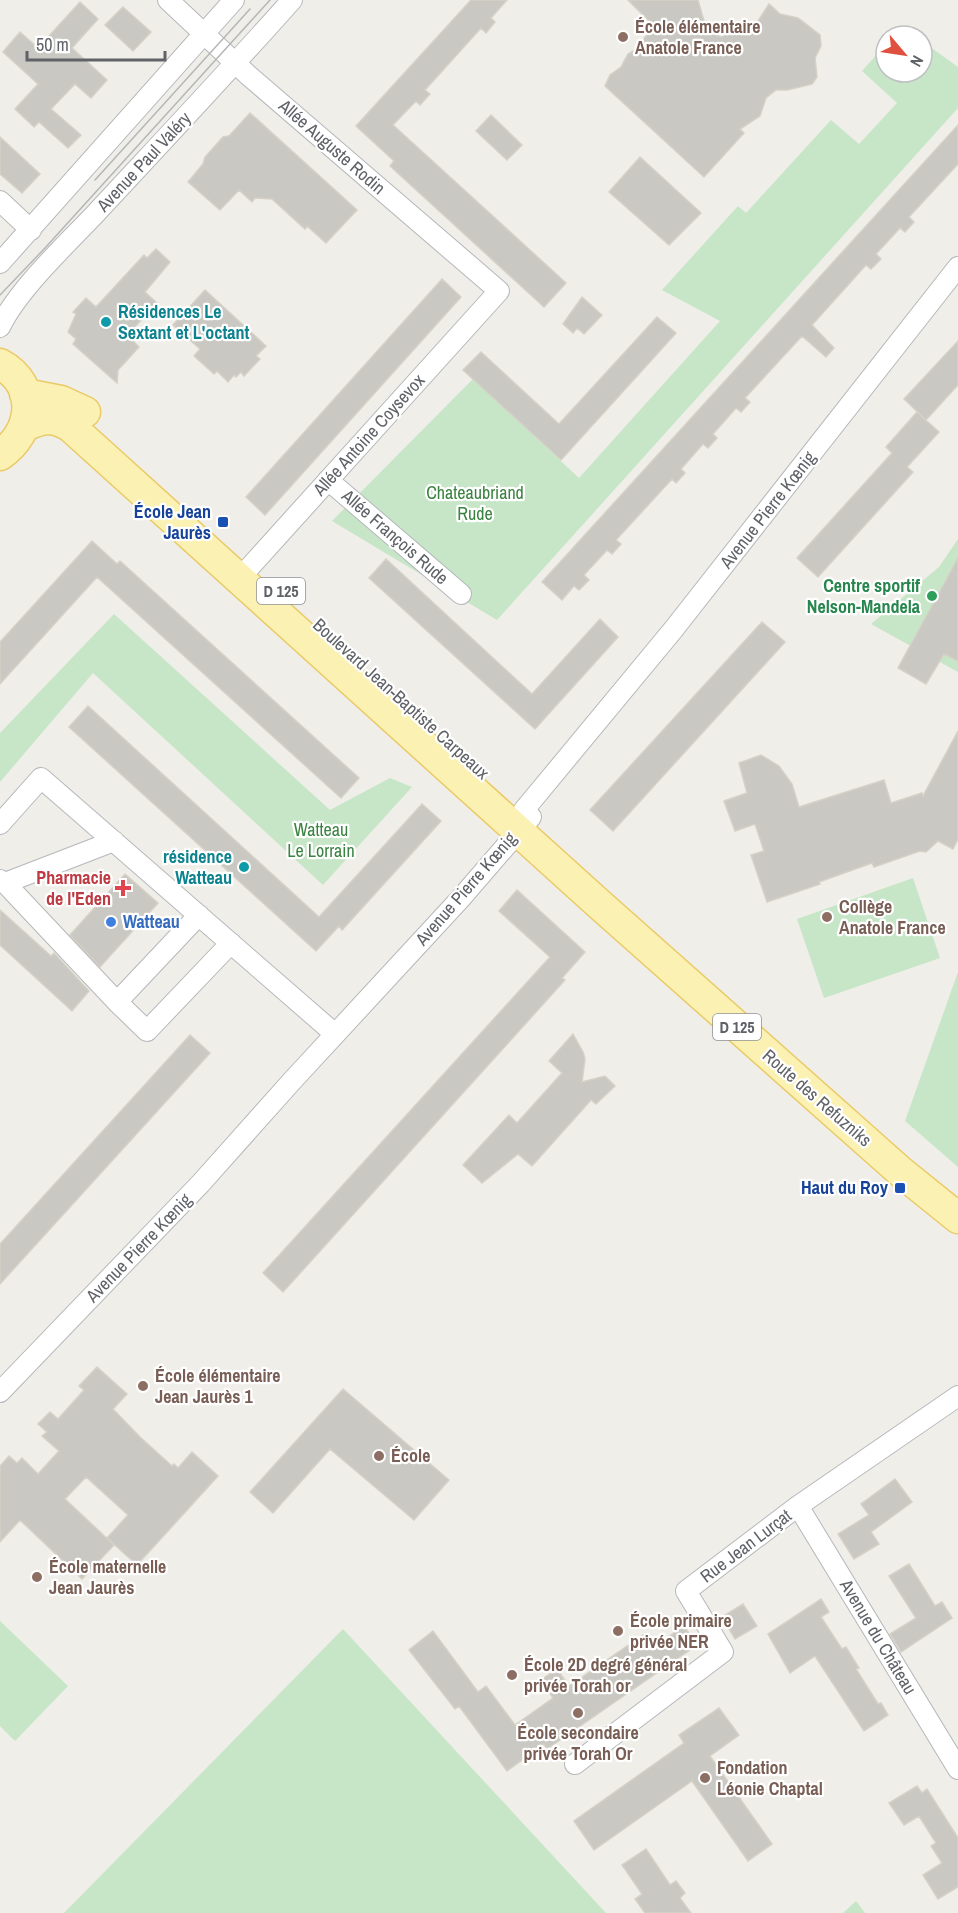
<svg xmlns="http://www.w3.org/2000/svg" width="958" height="1913" font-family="'Archivo Narrow',sans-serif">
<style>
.green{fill:#c6e6c7}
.building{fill:#c9c8c2;stroke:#d5d1c6;stroke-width:1.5}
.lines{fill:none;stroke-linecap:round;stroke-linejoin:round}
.minor-casing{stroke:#b5b7bb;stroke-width:22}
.primary-casing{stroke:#eaca67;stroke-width:33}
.minor{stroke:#fff;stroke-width:20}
.primary{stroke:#fbf1b2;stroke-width:30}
.tram{stroke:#b5b6b7;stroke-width:1.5}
.education-dot{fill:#8d6e63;stroke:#fff;stroke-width:2}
.culture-dot{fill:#0f9aa8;stroke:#fff;stroke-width:2}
.transit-dot{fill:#1a4fb4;stroke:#fff;stroke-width:2}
.leisure-dot{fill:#2e9e5b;stroke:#fff;stroke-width:2}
.health-dot{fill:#e0444e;stroke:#fff;stroke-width:2}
.shop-dot{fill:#3f7fe0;stroke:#fff;stroke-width:2}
.labels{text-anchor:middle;stroke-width:4.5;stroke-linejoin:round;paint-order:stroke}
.shield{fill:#fff;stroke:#8f9195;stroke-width:1.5}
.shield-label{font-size:16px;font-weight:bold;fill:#5f6267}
.education-label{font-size:18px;font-weight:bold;fill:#785e54;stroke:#fff;text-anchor:start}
.street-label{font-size:18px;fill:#5f6267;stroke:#fff}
.culture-label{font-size:18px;font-weight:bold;fill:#0d838f;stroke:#fff;text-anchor:start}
.park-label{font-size:18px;fill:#3a8240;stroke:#fff}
.transit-label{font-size:18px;font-weight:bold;fill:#164399;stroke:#fff;text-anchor:end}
.leisure-label{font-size:18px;font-weight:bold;fill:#27864d;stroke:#fff;text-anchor:end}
.health-label{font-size:18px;font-weight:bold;fill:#be3a42;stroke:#fff;text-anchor:end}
.shop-label{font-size:18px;font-weight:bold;fill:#366cbe;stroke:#fff;text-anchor:start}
</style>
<rect width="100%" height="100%" fill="#f0eee8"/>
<!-- green -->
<path class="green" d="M922,41L958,67V108L497,620L332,521L473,379L579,478L720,321L662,290L738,206L746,213L831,120L859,144L897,103L862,71L886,44V72H922Z
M958,539V672L871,624L939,567Z
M114,614L330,810L390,778L412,787L323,885L93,673L0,782V733Z
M913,878L940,958L824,998L797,919Z
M958,972V1167L905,1121Z
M0,1621L68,1686L15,1741L0,1726Z
M343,1629L606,1913H64Z
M856,1901L865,1913H843Z"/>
<!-- building -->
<path class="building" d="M471,0H507L491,18L495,22L486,33L481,28L425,90L430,94L420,105L416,101L393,125L566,283L544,307L390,166L394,161L356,126Z
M628,0H698L704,21L712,33L721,37L729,34L749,35L769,4L780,14L798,18L820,35L821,46L815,58L817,77L812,84L787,90H776L766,98L760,116L740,129L744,133L704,177L605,86L610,75L621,67L628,54L640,47L645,37L656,28Z
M80,2L98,19L72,48L107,80L91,98L75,84L51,109L81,135L68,148L39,122L34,127L15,109L38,84L3,52L20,32L38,48Z
M123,7L151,32L133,51L105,25Z
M250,113L357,210L326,243L307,226L305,229L272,199L255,198L252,202L239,190L220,210L188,182L203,164L205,157L223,137L229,136Z
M491,115L522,145L507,160L476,131Z
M958,125V164L909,217L914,222L905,232L900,228L876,254L881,259L871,269L866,265L812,325L834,348L826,357L802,336L745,398L750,402L741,412L736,408L713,434L717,438L708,448L703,444L681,469L685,473L676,483L672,479L616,540L621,544L612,554L607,550L584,575L589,580L579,590L574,586L562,600L542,582Z
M0,137L40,174L22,193L0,174Z
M640,157L701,213L669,245L609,192Z
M156,249L170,262L145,292L157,303L133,329L137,332L131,339L139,347L118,370L117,383L73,344L76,339L68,332L76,314L73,312L86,298L96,307L144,255L147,258Z
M442,279L461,297L265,515L246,497Z
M205,290L266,346L256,356L260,359L244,376L241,372L236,377L234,375L228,382L217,371L214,374L194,356L200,349L173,325Z
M582,297L602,315L584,334L577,328L573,333L563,324Z
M657,317L676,333L561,460L463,370L481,352L559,424Z
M958,341V385L926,420L904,399Z
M917,412L939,432L907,467L913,472L818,577L797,558L892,453L886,447Z
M92,541L117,564L120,561L359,778L341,798L97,577L0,684V642Z
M958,558V661L944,654L926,684L898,668Z
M386,559L532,694L600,619L618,637L535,729L369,578Z
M762,622L785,642L613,831L590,810Z
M88,706L319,917L422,804L441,821L342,930L339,926L316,951L69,727Z
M958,731V839L953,849L938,841L926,852L920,851L874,867L872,863L819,882L820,884L767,902L751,855L764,851L755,824L735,831L724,801L747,793L739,763L761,755L779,766L792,784L799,807L884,780L891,803L922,793L923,796Z
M125,874L158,903L100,967L70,935Z
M517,890L585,952L562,978L565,980L283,1292L263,1273L550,957L499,911Z
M0,910L51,956L54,953L89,991L72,1011L0,945Z
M573,1034L583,1052L585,1059L582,1082L605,1076L615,1086L596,1104L591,1100L532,1166L518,1154L482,1183L463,1165L509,1115L517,1123L562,1073L549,1061Z
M190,1035L210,1053L0,1284V1244Z
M97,1367L127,1394L113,1409L140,1437L172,1466L174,1464L178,1468L192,1452L218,1476L137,1565L107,1538L128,1515L86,1477L65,1499L114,1545L82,1579L20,1520L0,1542V1466L9,1456L17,1463L22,1458L38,1474L59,1451L42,1436L47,1432L38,1424L50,1412L58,1419L84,1390L79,1386Z
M343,1389L449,1480L414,1520L330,1449L273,1513L250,1492Z
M895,1479L912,1502L871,1532L879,1544L854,1559L838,1534L869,1515L861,1504Z
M909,1564L935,1606L942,1602L952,1618L901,1652L890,1634L916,1618L889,1576Z
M821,1599L829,1612L821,1617L842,1649L846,1647L859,1668L856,1669L878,1704L881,1703L888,1715L864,1731L815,1656L790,1673L768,1634Z
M743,1604L757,1626L735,1639L722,1617Z
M684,1626L697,1645L547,1749L544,1744L507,1771L459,1706L455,1709L409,1650L433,1631L478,1692L486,1686L515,1725L553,1698L541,1680L557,1669L569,1686L646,1633L655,1646Z
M719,1708L739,1735L710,1756L772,1844L748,1861L692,1781L594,1850L574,1821L684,1743L679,1735Z
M917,1786L922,1793L927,1789L958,1838V1887L938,1899L923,1875L942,1863L931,1846L936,1843L919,1816L904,1825L889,1803Z
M646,1849L670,1885L676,1881L685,1893L680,1898L691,1913H645L635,1899L642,1894L622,1865Z"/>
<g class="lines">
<defs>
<path id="minor" d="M168,0L248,75L499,291L239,579
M0,201L31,230
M0,263L234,0
M0,327C18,289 67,244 97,212C162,142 228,72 292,0
M328,480L461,594
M0,824L41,778L335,1034
M520,826L524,810L673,630L958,267
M0,880L5,883L117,1002L147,1031L231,943
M5,883L114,841
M117,1002L199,915
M0,1392L201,1183L292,1081L461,898L531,817
M798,1506L958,1769
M575,1764L723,1652L686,1591L798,1506L958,1396"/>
<path id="primary" d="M0,364C39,385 34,432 0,455
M25,394L61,401L85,412
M25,426C43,418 53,416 71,427L599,904L901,1172L958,1218"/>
</defs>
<!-- minor casing -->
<use href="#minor" class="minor-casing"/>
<!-- primary casing -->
<use href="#primary" class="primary-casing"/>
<!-- minor -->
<use href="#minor" class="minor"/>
<!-- primary -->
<use href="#primary" class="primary"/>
<!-- tram -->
<path class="tram" d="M95,180L250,9
M0,295L45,248L270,0"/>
</g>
<!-- markers -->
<g class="education-dot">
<circle cx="623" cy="37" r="6"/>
<circle cx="827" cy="917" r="6"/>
<circle cx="143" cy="1386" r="6"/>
<circle cx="379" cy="1456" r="6"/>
<circle cx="37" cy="1577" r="6"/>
<circle cx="618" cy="1631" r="6"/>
<circle cx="512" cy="1675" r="6"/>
<circle cx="578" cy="1713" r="6"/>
<circle cx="705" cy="1778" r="6"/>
</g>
<g class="culture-dot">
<circle cx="106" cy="322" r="6"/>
<circle cx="244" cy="867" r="6"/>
</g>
<g class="transit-dot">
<rect x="217" y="516" width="12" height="12" rx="3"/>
<rect x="894" y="1182" width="12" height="12" rx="3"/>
</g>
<circle class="leisure-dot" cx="932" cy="596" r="6"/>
<path class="health-dot" d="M120 879h6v6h6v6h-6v6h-6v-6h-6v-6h6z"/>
<circle class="shop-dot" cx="111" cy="922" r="6"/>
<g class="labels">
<!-- shield labels -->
<g class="shield">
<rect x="257" y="578" width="48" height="26" rx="4.5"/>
<rect x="713" y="1014" width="48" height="26" rx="4.5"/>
</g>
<g class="shield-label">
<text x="281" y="597">D 125</text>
<text x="737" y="1033">D 125</text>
</g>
<!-- education labels -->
<g class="education-label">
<text x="635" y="33">École élémentaire<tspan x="635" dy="21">Anatole France</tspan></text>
<text x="839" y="913">Collège<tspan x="839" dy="21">Anatole France</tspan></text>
<text x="155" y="1382">École élémentaire<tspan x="155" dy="21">Jean Jaurès 1</tspan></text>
<text x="391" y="1462">École</text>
<text x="49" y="1573">École maternelle<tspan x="49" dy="21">Jean Jaurès</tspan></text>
<text x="630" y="1627">École primaire<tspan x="630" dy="21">privée NER</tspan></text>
<text x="524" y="1671">École 2D degré général<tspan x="524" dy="21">privée Torah or</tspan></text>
<text x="578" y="1739" text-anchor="middle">École secondaire<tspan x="578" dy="21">privée Torah Or</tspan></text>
<text x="717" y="1774">Fondation<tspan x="717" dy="21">Léonie Chaptal</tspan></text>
</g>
<!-- street labels -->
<g class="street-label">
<text transform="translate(332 147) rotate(41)" y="6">Allée Auguste Rodin</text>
<text transform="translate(144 162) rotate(-47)" y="6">Avenue Paul Valéry</text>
<text transform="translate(369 435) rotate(-48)" y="6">Allée Antoine Coysevox</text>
<text transform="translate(768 510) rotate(-52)" y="6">Avenue Pierre Kœnig</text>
<text transform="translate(395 537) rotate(41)" y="6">Allée François Rude</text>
<text transform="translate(401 699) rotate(42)" y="6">Boulevard Jean-Baptiste Carpeaux</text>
<text transform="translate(466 889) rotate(-49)" y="6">Avenue Pierre Kœnig</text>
<text transform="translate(817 1098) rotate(41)" y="6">Route des Refuzniks</text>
<text transform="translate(139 1248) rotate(-46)" y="6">Avenue Pierre Kœnig</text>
<text transform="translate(746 1546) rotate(-37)" y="6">Rue Jean Lurçat</text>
<text transform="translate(878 1637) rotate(59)" y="6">Avenue du Château</text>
</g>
<!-- culture labels -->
<g class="culture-label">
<text x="118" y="318">Résidences Le<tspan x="118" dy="21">Sextant et L'octant</tspan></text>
<text x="232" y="863" text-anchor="end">résidence<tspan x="232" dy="21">Watteau</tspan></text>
</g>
<!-- park labels -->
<g class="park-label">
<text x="475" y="499">Chateaubriand<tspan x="475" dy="21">Rude</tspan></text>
<text x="321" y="836">Watteau<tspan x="321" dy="21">Le Lorrain</tspan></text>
</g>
<!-- transit labels -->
<g class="transit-label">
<text x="211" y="518">École Jean<tspan x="211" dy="21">Jaurès</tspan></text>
<text x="888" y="1194">Haut du Roy</text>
</g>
<!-- leisure labels -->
<g class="leisure-label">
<text x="920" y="592">Centre sportif<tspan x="920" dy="21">Nelson-Mandela</tspan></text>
</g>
<!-- health labels -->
<g class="health-label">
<text x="111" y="884">Pharmacie<tspan x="111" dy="21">de l'Eden</tspan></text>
</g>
<!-- shop labels -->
<g class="shop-label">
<text x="123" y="928">Watteau</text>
</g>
</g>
<!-- north arrow -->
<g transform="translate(904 54) rotate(119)"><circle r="28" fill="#ffffff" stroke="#bfc0c2" stroke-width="1.5"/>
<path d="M0-4.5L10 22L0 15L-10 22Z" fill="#e0503e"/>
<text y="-9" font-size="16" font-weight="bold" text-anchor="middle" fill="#5f6267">N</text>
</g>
<!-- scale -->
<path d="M27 51v9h138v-9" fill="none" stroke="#5f6267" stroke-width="3"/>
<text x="36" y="51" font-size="18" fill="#5f6267" stroke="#ffffff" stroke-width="4.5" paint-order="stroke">50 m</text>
</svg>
